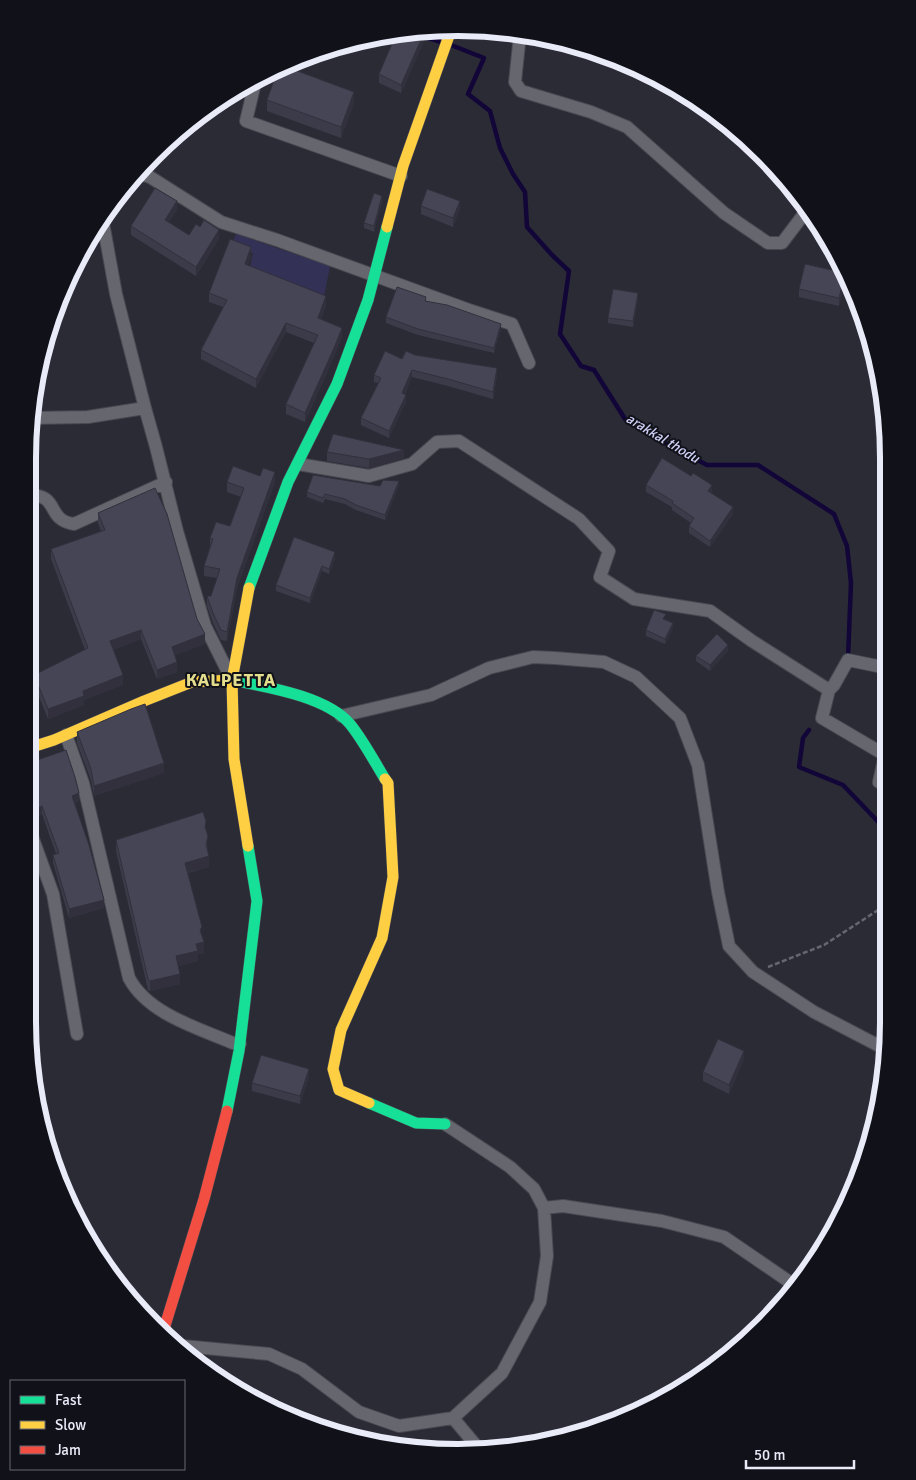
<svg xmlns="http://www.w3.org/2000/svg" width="916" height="1480" font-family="Signika,sans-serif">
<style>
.green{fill:#333156}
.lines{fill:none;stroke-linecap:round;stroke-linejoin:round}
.stream{stroke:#120538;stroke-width:4.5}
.street-casing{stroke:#484851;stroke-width:14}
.fast-casing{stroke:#484851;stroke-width:12}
.slow-casing{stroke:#484851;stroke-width:12}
.jam-casing{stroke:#484851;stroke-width:12}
.path{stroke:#66676e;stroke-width:2.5;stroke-dasharray:5 2.5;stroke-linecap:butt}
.street{stroke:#65666e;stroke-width:12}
.fast{stroke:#16e098;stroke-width:11}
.slow{stroke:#ffcf43;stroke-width:11}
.jam{stroke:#f24e42;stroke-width:11}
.wall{fill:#3c3b4a}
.shaded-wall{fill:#31303c}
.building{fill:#464556;stroke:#31303c}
.labels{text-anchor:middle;stroke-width:4;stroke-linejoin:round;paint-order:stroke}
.water-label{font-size:14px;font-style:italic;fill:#d0d1f7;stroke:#111119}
.district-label{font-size:18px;font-weight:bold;letter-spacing:1px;fill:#e3dd8e;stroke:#111119}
.rim{fill:none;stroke:#eaebf8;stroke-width:6}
</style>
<rect width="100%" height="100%" fill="#2b2b36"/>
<!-- green -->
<path class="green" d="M236,234L330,266L323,302L249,272L253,253L232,244Z"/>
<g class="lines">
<!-- stream -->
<path class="stream" d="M419,35L441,42
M451,45L484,58L468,94L490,111L500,148L513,174L525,192L527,227L552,255L569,271L560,334L581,366L594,370L625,419L659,440L707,465H758L834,514L847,546L851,583L848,658
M809,730L803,738L799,767L843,785L886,830"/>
<defs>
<path id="street" d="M520,34L515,82L521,91L591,112L627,127L724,213L768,243H782L807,210
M256,79L246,121L401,176
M138,173L150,177L221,222L277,240L469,310L512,324L529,363
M100,224L104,228L116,294L145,408L156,447L177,531L205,626L232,680
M31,418L88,417L145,408
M298,464L369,476L412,464L437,442L459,441L579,519L609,551L600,577L634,599L710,611L752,641L829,690
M31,495C60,496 46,520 74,524L166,482
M341,716L431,695L489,668L533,657L555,658L604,662L636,677L680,718L698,765L718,892L729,946L753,972L814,1012L885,1049
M66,735L83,783L129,978C148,1014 198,1028 233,1043L240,1044
M886,785L879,782L885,755L822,718L829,690L834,685L848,660L887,668
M29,828L53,894L77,1034
M445,1124L510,1167L534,1189L544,1208L547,1256L540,1302L502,1373L453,1418
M544,1208L563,1206L662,1221L724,1237L797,1287
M183,1346L269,1354L302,1369L359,1412L399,1426L453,1418L479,1449"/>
<path id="fast" d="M249,588L288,482L337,384L368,300L387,227
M232,680C266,687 326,696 350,724C363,740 374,761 385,779
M369,1103L416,1123L445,1124
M227,1111L239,1051L257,901L248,846"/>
<path id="slow" d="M387,227L403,166L451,30
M29,748L54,740L144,701L192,682L232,680
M248,846L234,759L232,680L249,588
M369,1103L339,1090L333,1069L341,1030L382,938L393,877L388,783L385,779"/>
<path id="jam" d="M164,1329L204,1199L227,1111"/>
</defs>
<!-- street casing -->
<use href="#street" class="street-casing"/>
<!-- fast casing -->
<use href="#fast" class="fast-casing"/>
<!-- slow casing -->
<use href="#slow" class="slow-casing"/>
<!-- jam casing -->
<use href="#jam" class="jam-casing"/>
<!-- path -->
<path class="path" d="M768,967L824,945L886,905"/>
<!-- street -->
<use href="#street" class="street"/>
<!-- fast -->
<use href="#fast" class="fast"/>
<!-- slow -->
<use href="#slow" class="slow"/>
<!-- jam -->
<use href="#jam" class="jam"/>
</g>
<!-- wall -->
<path class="wall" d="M424,41L401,93L379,83V74Z
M267,100L354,103L341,138L267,111Z
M382,201L374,232L364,228V223Z
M421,206L460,209L453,227L421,214Z
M177,210L169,222L189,235L219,239L196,276L131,235V226Z
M251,256L248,265L326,305L321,319L342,337L334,357L305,422L286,414V404L314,343L286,332L256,388L201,359V350L223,307L209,302V293Z
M845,281L839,306L799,297V289Z
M638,299L633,327L608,323V318Z
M426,301L501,329L494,353L418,335L386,323V317Z
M415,355L497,375L493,399L448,386L412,377L405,394L406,402L389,438L361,425V418L378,383L374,382V375L402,359Z
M327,452L404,458L369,468L327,461Z
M227,482H275L237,588L227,641L221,640L213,623L207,606V596H211L217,578L204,576V566L210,546V538L230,526L241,497L227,492Z
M646,485L712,492L711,493L733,514L710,547L689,533V526L691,523L672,510V507L646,492Z
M380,486H399L385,520L356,510L345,504L325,499L323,503L307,497V492Z
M98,513L205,644L175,655L177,672L157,679L141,639L113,650L123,685L84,700V705L48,719L34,684V675L85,650L51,559V549L101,531L98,523Z
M335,558L329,574L322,571L310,603L276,591V585Z
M666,619L673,628L665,644L646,636V630Z
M728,651L710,671L696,661V656Z
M77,732L164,773L94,796L91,780L77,743Z
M29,763L79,801L75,803L104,908L69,918L53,863V855L56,854L42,814L38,816L29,790Z
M206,831L209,867L188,873L202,937L204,953L198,954V961L178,966L180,984L150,991L148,990L116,851V840Z
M744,1059L729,1094L703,1081V1072Z
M309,1077L300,1104L252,1091V1083Z"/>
<!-- shaded-wall -->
<path class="shaded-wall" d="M424,33V41L401,93V85Z
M354,92V103L341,138V127Z
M382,196V201L374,232V226Z
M177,201V210L165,228V220Z
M460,201V209L453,227V218Z
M219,230V239L196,276V267Z
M251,247V256L245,273V264Z
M845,273V281L839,306V298Z
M638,293V299L633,327V321Z
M326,296V305L318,327V318Z
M286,323V332L256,388V379Z
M501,324V329L494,353V348Z
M342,328V337L334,357L305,422V413Z
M497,368V375L493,399V392Z
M412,370V377L402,400V393Z
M406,395V402L389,438V431Z
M404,450V458L369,468V459Z
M275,472V482L237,588L227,641V632L237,578Z
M399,481V486L385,520V515Z
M712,485V492L708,497V491Z
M733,507V514L710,547V541Z
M335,552V558L329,574V569Z
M322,566V571L310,603V598Z
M673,623V628L665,644V639Z
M141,630V639L110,651V641Z
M205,634V644L172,656V647Z
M728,645V651L710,671V665Z
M177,662V672L157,679V670Z
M123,675V685L84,700V705L48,719V709L83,691Z
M164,763V773L94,796V786Z
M79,793V801L72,804V796Z
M42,806V814L38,816V808Z
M209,856V867L185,873V863Z
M104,900V908L69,918V909Z
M204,942V953L198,954V961L176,967V956L196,944Z
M180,974V984L150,991V981Z
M744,1051V1059L729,1094V1085Z
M309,1069V1077L300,1104V1096Z"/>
<!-- building -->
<path class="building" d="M402,31H416L424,33L401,85L379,74L397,32Z
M284,66L354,92L341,127L267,100L278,69Z
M155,188L177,201L165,220L189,235L196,224L200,227L204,220L219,230L196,267L131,226Z
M427,189L460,201L453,218L421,206Z
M374,193L382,196L374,226L364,223Z
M230,239L251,247L245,264L326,296L318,318L342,328L334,348L305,413L286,404L318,335L286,323L256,379L201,350L227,300L209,293Z
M805,264L845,273L839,298L799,289Z
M397,287L426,297L425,301L447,305L501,324L494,348L418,329L386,317Z
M613,289L638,293L633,321L608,318Z
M385,351L402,359L406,351L415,355L497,368L493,392L448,379L412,370L402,393L406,395L389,431L361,418L381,378L374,375Z
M333,434L404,450L369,459L327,452Z
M662,458L691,476L693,473L712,485L708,491L733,507L710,541L689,526L694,518L672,503L673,501L646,485Z
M233,466L260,476L263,468L275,472L237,578L227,632L221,630L213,613L207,596H211L220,569L204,566L213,539L210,538L216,522L230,526L244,488L227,482Z
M313,475L380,486L383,480L399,481L385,515L356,505L345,499L325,494L323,498L307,492Z
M155,488L167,514L197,619L205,634L172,647L177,662L157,670L141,630L110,641L123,675L83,691L84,696L48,709L34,675L88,648L51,549L105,530L98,513Z
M294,537L335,552L329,569L322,566L310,598L276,585Z
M654,610L666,614L663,619L673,623L665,639L646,630Z
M717,634L728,645L710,665L696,656Z
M145,704L164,763L94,786L91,769L77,732L131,709Z
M66,750L75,777L79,793L72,796L89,845L104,900L69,909L53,855L59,853L42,806L38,808L29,782V763Z
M203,812L206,821L205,827L208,836L206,845L209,856L185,863L202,927L200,930L204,942L196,944L198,951L176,956L180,974L150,981L148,979L116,840Z
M718,1039L744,1051L729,1085L703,1072Z
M261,1055L309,1069L300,1096L252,1083Z"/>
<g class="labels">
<!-- water labels -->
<g class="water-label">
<text transform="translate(663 438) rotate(31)" y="5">arakkal thodu</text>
</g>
<!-- district labels -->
<g class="district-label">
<text x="231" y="686">KALPETTA</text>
</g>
</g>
<!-- crop -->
<path d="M0 0H916V1480H0ZM458 36H458A422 422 0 0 1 880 458V1022A422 422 0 0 1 458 1444H458A422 422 0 0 1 36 1022V458A422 422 0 0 1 458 36Z" fill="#111119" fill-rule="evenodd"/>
<path class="rim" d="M458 36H458A422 422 0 0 1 880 458V1022A422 422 0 0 1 458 1444H458A422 422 0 0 1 36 1022V458A422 422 0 0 1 458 36Z"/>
<!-- legend -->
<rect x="10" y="1380" width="175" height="90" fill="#111119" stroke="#686872"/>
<rect x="20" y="1396" width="25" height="8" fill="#16e098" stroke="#686872"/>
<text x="55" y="1405" font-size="15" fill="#eaebf8">Fast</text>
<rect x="20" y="1421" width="25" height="8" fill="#ffcf43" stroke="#686872"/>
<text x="55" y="1430" font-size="15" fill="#eaebf8">Slow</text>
<rect x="20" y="1446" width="25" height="8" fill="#f24e42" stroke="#686872"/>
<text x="55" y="1455" font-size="15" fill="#eaebf8">Jam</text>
<!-- scale -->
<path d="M746 1460v8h108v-8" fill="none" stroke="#eaebf8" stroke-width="2.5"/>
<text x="754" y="1460" font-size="15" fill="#eaebf8" stroke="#111119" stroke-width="4" paint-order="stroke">50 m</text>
</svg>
